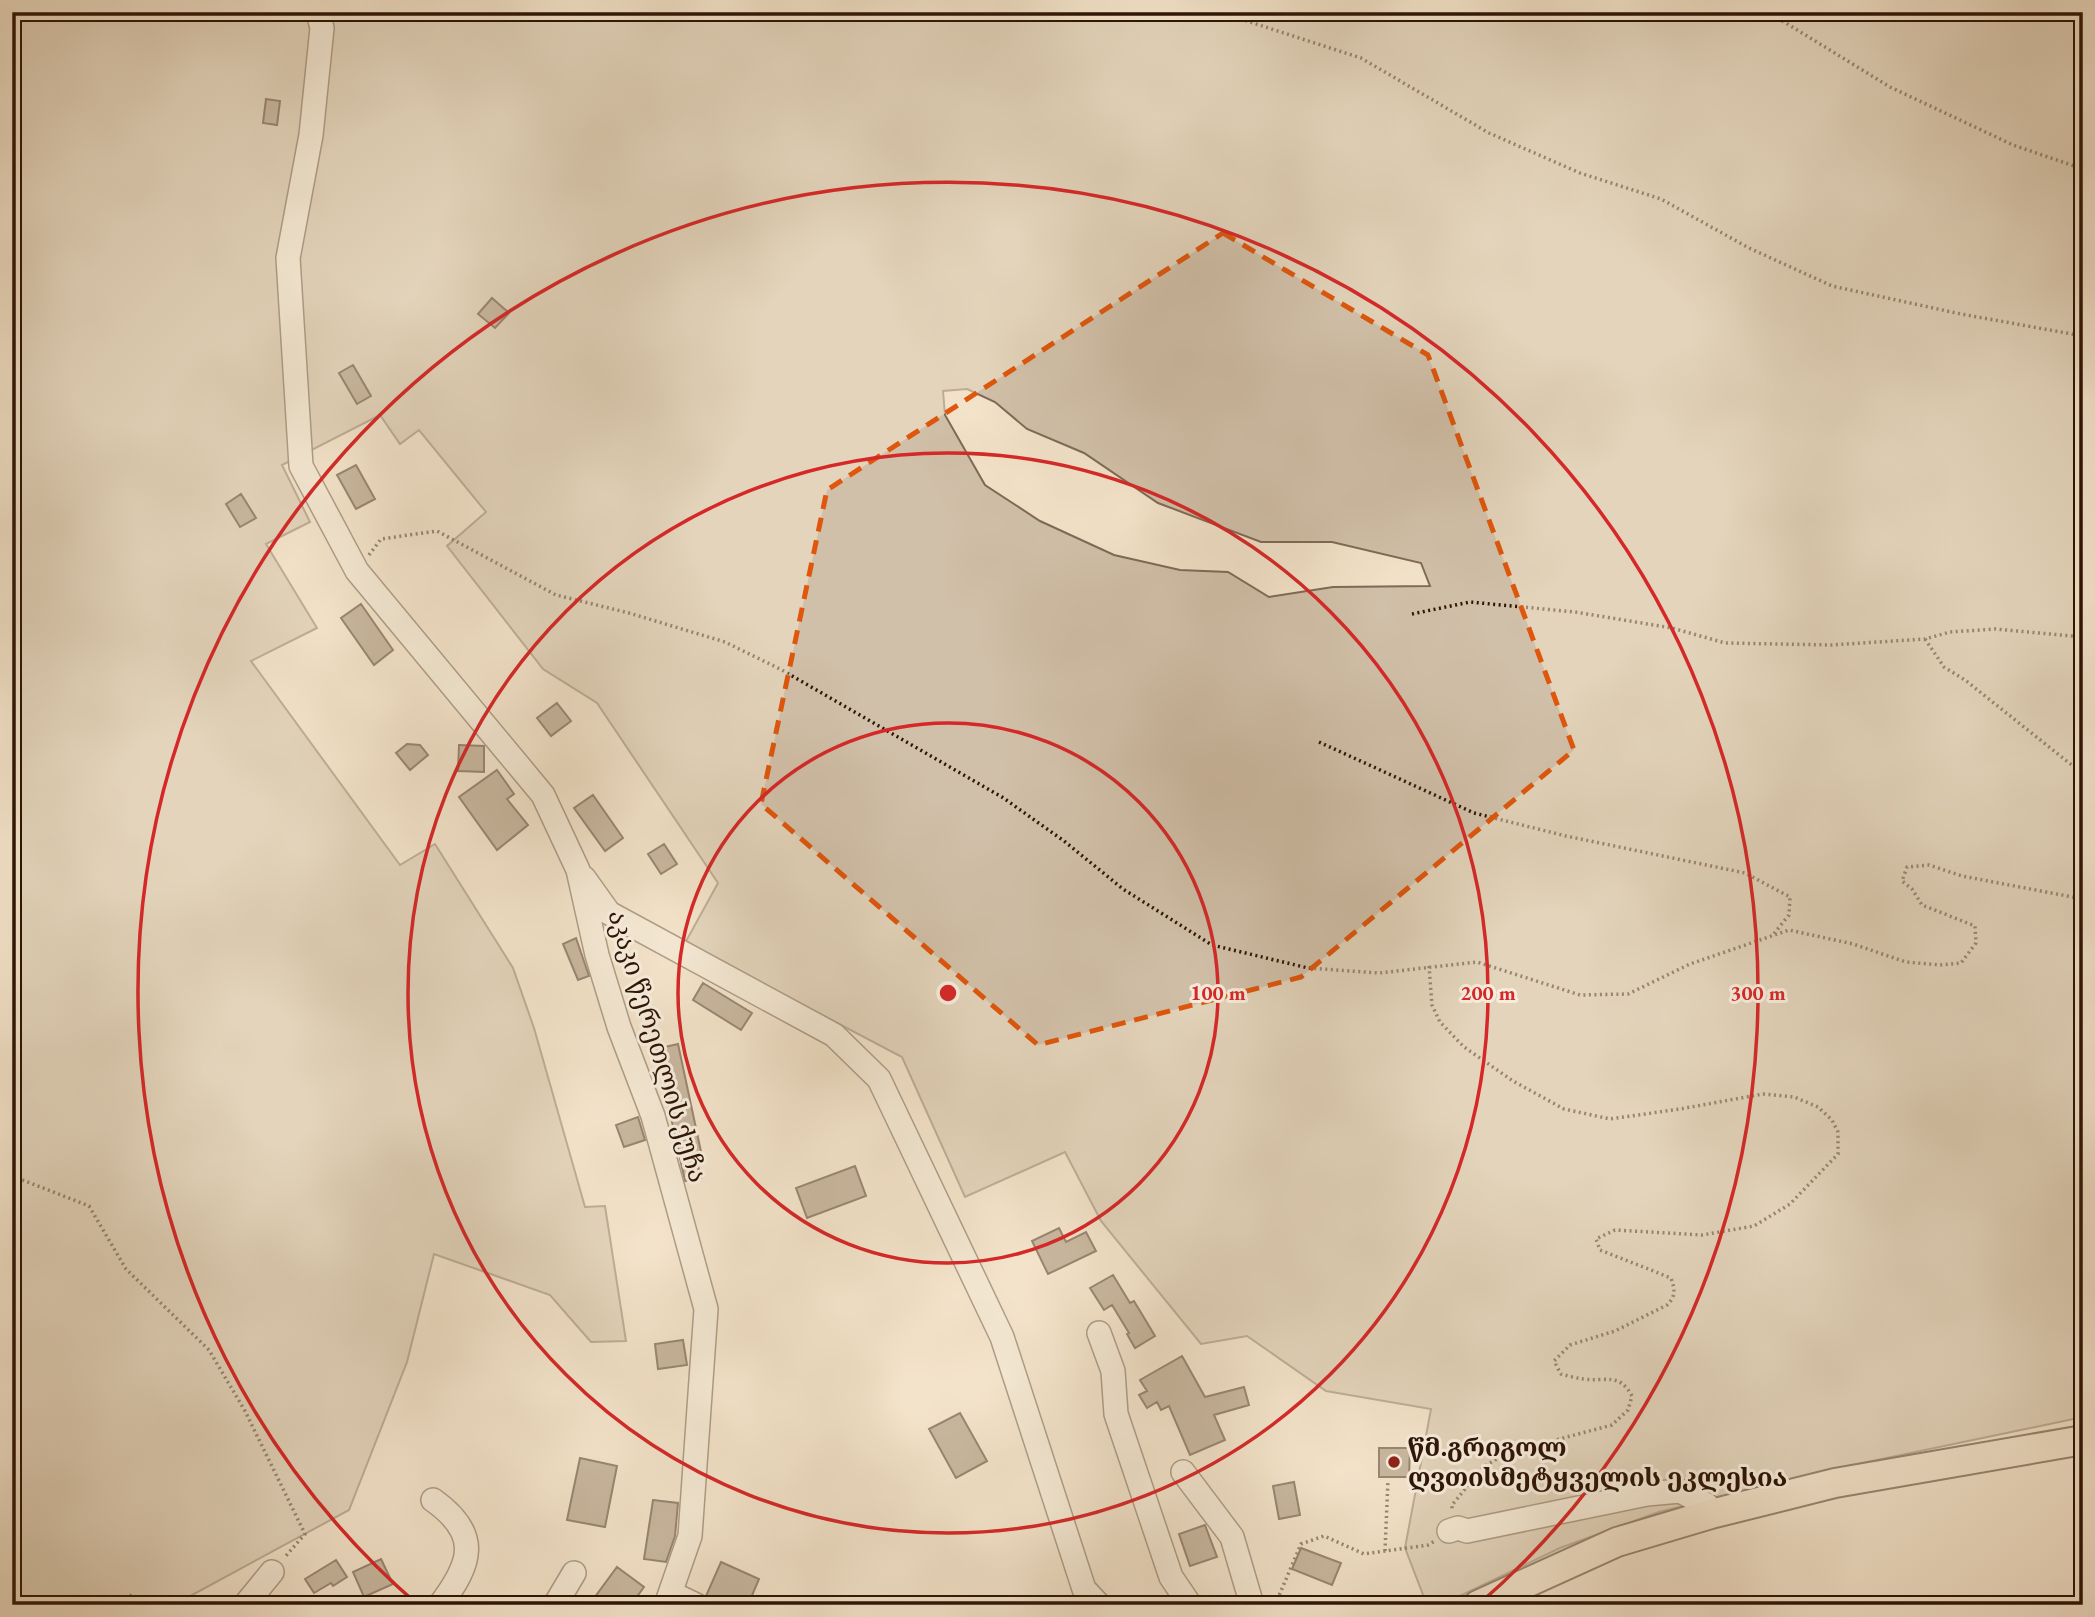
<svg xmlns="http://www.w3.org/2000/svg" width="2095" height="1617" font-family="'EB Garamond','Noto Serif Georgian',serif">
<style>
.green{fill:#d1c0a9;stroke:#7f6a57;stroke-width:2;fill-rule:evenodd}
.building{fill:#94806b;stroke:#2d1405;stroke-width:2}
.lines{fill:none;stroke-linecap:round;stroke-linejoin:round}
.minor-casing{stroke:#5e4836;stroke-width:26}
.major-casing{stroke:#2d1405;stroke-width:32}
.path{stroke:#2d1405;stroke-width:3.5;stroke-dasharray:2 3.5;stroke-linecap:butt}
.minor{stroke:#f7eddd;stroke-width:23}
.major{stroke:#f3e3ca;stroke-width:28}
.marked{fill:none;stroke:#df560c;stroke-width:5;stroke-dasharray:14 9;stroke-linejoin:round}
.ring{fill:none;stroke:#d62828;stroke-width:3.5}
.poi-dot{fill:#8f2418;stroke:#f7eddd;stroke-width:2.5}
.labels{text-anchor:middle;stroke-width:6;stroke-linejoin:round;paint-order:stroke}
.street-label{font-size:26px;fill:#2d1405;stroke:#f7eddd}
.poi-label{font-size:26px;font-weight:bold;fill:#2d1405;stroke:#f7eddd;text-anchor:start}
.centre{fill:#d62828;stroke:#f7eddd;stroke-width:3.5}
.ring-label{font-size:21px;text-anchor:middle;font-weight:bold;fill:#d62828;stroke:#f7eddd;stroke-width:6;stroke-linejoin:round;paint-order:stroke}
</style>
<rect width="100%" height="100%" fill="#f3e3ca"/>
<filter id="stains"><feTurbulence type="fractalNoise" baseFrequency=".00286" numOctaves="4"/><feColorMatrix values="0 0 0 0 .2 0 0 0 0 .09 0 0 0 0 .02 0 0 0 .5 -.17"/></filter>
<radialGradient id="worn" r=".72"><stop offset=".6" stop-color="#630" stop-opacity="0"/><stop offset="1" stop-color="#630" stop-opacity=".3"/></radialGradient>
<!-- green -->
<path class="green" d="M12,12H2083V1417L1834,1469L1659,1512L1560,1548L1441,1605H1427L1405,1548L1431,1409L1326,1391L1247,1336L1201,1344L1101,1221L1065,1152L965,1197L902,1057L685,943L718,883L597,703L543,669L447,546L486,512L419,430L400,444L380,415L282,465L310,522L266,544L317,628L251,661L400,865L435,844L513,968L534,1028L585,1207L605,1206L626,1341L591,1342L550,1295L434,1254L407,1362L349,1510L192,1595L189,1605H12ZM967,389L995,402L1027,429L1084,453L1158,503L1261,542H1332L1421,563L1430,586L1333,587L1269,597L1228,572L1180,570L1114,555L1040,521L985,485L945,415L943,391Z"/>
<!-- building -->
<path class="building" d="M266,99L280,101L277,125L263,123Z
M492,298L509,313L495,328L478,314Z
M353,365L371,396L357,404L339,373Z
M356,465L375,499L356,509L337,475Z
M241,494L256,518L240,527L226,504Z
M361,604L393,650L374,665L341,618Z
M557,703L571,721L551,736L537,718Z
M407,744L420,745L428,755L410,770L396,753Z
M459,745L484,746V772L458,771Z
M497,770L514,794L507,799L528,825L497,850L459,797Z
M593,795L623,838L605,851L574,808Z
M664,844L677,864L661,874L648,854Z
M576,938L589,976L578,980L563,944Z
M703,983L752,1013L741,1030L693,1000Z
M678,1044L703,1161L697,1162L701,1178L685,1181L656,1049Z
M638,1117L645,1140L624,1147L616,1125Z
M855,1166L866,1196L807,1218L796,1188Z
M1059,1228L1066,1242L1086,1232L1096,1251L1048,1274L1032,1241Z
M1113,1275L1130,1303L1134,1301L1155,1336L1135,1348L1127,1334L1129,1333L1112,1305L1104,1310L1090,1288Z
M683,1340L687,1365L658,1369L655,1344Z
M1182,1356L1205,1397L1244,1387L1249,1405L1214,1415L1225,1440L1190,1455L1169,1406L1161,1410L1157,1402L1147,1408L1139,1395L1147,1391L1140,1380Z
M960,1413L987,1461L956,1478L929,1429Z
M1379,1448H1410L1409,1477H1379Z
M580,1458L617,1466L605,1527L567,1520Z
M1294,1482L1300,1515L1279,1519L1273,1486Z
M653,1500L678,1503L675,1536L666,1562L644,1559Z
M1205,1525L1217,1557L1190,1566L1179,1534Z
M1301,1548L1341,1563L1332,1585L1292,1569Z
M381,1559L393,1584L364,1597L353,1572Z
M336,1560L347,1577L333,1586L331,1583L314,1593L305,1579Z
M721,1562L759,1579L748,1605H710L706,1596Z
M617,1567L644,1587L631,1605H589Z"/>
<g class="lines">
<defs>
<path id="minor" d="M318,12L322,28L311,135L288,258L301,466L357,571L543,795L578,870L597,955L619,1027L653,1116L706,1309L690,1536L666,1605
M584,878L609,913L834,1035L879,1079L1002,1337L1084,1589L1099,1605
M1099,1333L1113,1371L1116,1414L1171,1577L1190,1605
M1183,1472L1232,1537L1252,1605
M433,1500C481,1534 472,1563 440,1605
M1449,1531L1458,1528L1467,1531L1647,1494L1680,1491L1707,1505L1711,1514
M671,1593L696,1605
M245,1605L272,1572
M555,1605L574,1573"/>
<path id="major" d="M1478,1605L1617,1542L1711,1514L1835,1483L2083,1440"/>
</defs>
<!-- minor casing -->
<use href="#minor" class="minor-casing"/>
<!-- major casing -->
<use href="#major" class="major-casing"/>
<!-- path -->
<path class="path" d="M1219,12L1361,58L1489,133L1580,173L1661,199L1749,248L1832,286L1961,314L2083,336
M1768,12L1890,87L2013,145L2083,169
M369,555L381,539L437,531L556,595L629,613L725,642L782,670L1002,797L1064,841L1123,889L1212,945L1308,968L1379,973L1477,962L1580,995L1628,994L1690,964L1789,930L1853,944L1906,962L1939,965L1961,963L1976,943L1975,926L1922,905L1912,889L1902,881L1907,867L1929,865L1962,876L2083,899
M1412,614L1470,602L1575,612L1672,628L1725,643L1831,645L1925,639L1950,632L1995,629L2083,637
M1925,639L1944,667L1965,680L2083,774
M1319,742L1474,813L1566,836L1745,873L1790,897L1789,915L1772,936
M1429,966L1432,1005L1440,1022L1464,1047L1513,1081L1564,1109L1610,1119L1680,1109L1763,1094L1794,1097L1818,1107L1832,1120L1838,1132V1154L1790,1204L1754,1226L1702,1235L1615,1230L1596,1239L1600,1250L1671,1278C1675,1290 1676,1296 1667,1305L1615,1331L1570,1345L1554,1361L1561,1374C1568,1376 1576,1378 1583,1379C1606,1382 1619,1372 1632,1396L1628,1410L1612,1425L1507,1453L1483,1467L1452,1505V1511
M12,1176L89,1206L126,1269L209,1350L245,1411L305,1534L284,1558
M1385,1551L1388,1480
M110,1605L129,1595L165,1605
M1275,1605L1301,1544L1324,1536L1364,1554L1428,1545L1435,1541"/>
<!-- minor -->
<use href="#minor" class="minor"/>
<!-- major -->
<use href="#major" class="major"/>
</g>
<!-- marked area -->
<path d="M0 0H2095V1617H0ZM1223,233L1428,355L1574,750L1301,977L1038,1045L761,804L827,490Z" fill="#f3e3ca" fill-opacity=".55" fill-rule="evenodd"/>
<path class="marked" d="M1223,233L1428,355L1574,750L1301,977L1038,1045L761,804L827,490Z"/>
<!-- distance rings -->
<g class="ring">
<circle cx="948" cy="993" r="270"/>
<circle cx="948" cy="993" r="540"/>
<path d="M417 1604A810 810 0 1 1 1479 1604"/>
</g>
<!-- markers -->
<circle class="poi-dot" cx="1394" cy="1462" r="7"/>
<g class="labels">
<!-- street labels -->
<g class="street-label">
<text transform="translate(658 1046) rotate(73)" y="9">აკაკი წერეთლის ქუჩა</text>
</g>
<!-- poi labels -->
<g class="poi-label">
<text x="1408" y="1456">წმ.გრიგოლ<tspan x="1408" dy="30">ღვთისმეტყველის ეკლესია</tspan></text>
</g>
</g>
<circle cx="948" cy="993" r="10" class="centre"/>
<g class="ring-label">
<text x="1218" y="1000">100 m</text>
<text x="1488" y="1000">200 m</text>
<text x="1758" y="1000">300 m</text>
</g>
<!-- margin -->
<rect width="2095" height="1617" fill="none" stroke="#f3e3ca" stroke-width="42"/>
<rect x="14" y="14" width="2067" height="1589" fill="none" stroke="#2d1405" stroke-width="3.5"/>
<rect x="21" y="21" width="2053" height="1575" fill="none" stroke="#2d1405" stroke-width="2"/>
<rect width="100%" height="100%" filter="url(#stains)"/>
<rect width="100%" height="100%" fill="url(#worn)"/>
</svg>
